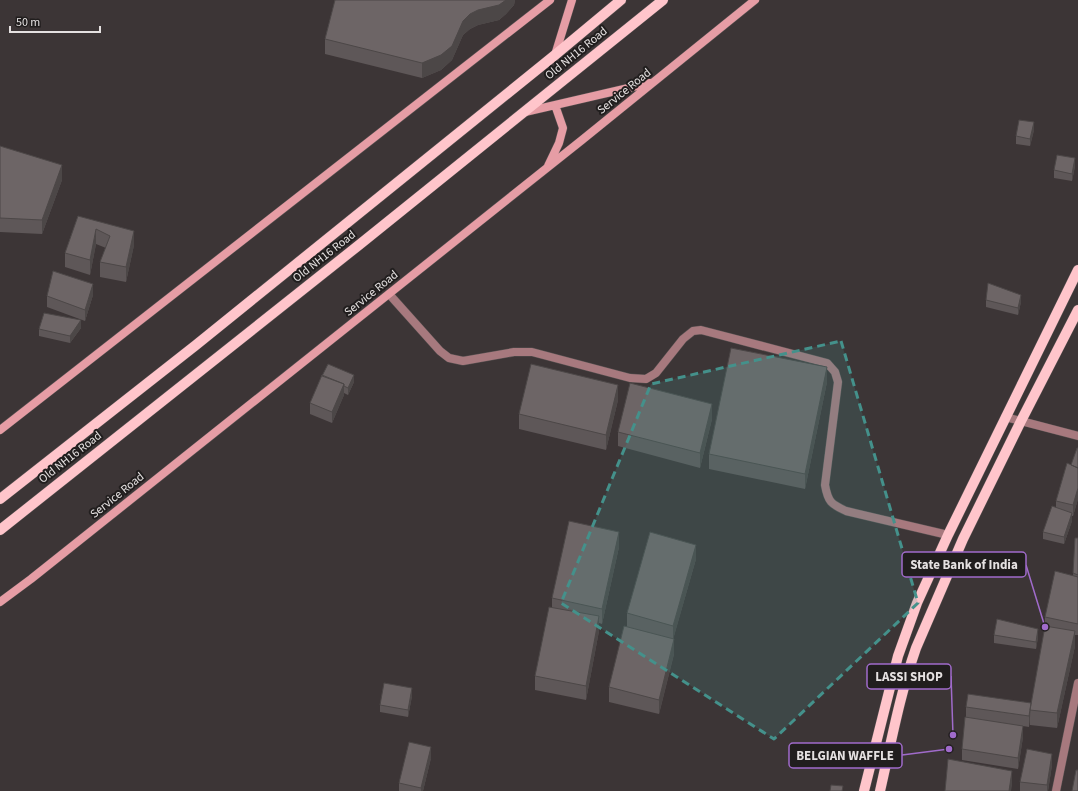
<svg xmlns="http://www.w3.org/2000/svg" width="1078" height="791" font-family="'Source Sans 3',sans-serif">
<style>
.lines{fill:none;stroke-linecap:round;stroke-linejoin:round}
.street-casing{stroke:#575151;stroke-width:9}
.secondary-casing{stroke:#575151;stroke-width:9}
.primary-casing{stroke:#575151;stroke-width:11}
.street{stroke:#a7797e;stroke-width:8}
.secondary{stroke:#e69da5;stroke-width:8}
.primary{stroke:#ffc5cb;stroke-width:10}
.wall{fill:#5e5758}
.shaded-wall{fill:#4c4747}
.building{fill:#6d6566;stroke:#4c4747}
.marked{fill:#44918b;fill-opacity:0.2;stroke:#44918b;stroke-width:3;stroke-dasharray:8 5;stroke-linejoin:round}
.labels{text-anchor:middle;stroke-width:4;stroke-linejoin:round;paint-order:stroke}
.street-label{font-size:12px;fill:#e5e1e1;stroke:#211e1e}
.leader{fill:none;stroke:#a06bcb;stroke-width:1.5}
.callout-dot{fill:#a06bcb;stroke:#211e1e;stroke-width:1.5}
.callout{fill:#211e1e;stroke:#a06bcb;stroke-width:1.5}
.callout-label{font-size:13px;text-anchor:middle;font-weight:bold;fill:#e5e1e1}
</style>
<rect width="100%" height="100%" fill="#3c3536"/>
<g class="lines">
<defs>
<path id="street" d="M389,294L440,351L449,358L463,361L514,352H532L630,378L646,379L656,373L683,339L693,331L701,330L827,363L835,372L838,382L825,485C828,502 831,504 846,511L948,535
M1005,417L1021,421L1078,436
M1056,791L1078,683"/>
<path id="secondary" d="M555,55L572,0
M525,112L650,83
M548,166L559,143L563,128L555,105
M0,430L550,0
M0,602L31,579L582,140L755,0"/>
<path id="primary" d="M0,499L196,345L555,55L621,0
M0,530L359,245L663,0
M864,791L898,656L917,603L948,535L1078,270
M880,791C891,743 900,694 916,648L963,539L1021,421L1078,310"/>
</defs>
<!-- street casing -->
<use href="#street" class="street-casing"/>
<!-- secondary casing -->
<use href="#secondary" class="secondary-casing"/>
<!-- primary casing -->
<use href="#primary" class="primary-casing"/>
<!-- street -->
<use href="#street" class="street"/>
<!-- secondary -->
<use href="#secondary" class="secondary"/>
<!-- primary -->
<use href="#primary" class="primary"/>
</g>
<!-- wall -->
<path class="wall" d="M335,0H515L514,5L506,14L499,20L478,25L470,29L463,35L452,60L441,70L422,78L325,54V39Z
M1034,130L1030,146L1016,144V136Z
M0,146L62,180L42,234L0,232Z
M1075,166L1072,181L1054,178V170Z
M78,216L134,245L126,282L100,277V262L106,248L96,244L90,275L65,267V253Z
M93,295L85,321L47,307V296Z
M986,300L1021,302L1018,315L986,307Z
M81,328L70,343L39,336V329Z
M322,375L354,382L348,395L344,393V395L332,423L310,414V403Z
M827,382L805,489L709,469V454Z
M618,400L606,450L519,429V414Z
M712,419L700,468L618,446V432Z
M1078,448V499L1073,516H1072V521L1064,544L1043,539V532L1056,508V501Z
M1075,538H1078V635H1075V646L1057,728L1030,725V717L1029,727L1023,726V737L1018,769L962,760V749L966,717V707H1031L1045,628V617L1073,576Z
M619,547L602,624L599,623V631L586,700L535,690V676L552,607V598Z
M696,559L673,639L674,654L659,714L609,702V687L627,627V613Z
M994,635L1038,637L1036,649L994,643Z
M412,696L408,717L380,712V705Z
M431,758L423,791H399V783Z
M1052,765L1048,791H1020V782Z"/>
<!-- shaded-wall -->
<path class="shaded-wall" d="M506,0H515L514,5L506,14L499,20L478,25L470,29L463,35L452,60L441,70L422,78V63L470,14L478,10Z
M1034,122V130L1030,146V139Z
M1075,158V166L1072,181V174Z
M62,165V180L42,234V220Z
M96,229V244L90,275V260Z
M134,231V245L126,282V267Z
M93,284V295L85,321V310Z
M1021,295V302L1018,315V308Z
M81,320V328L70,343V336Z
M827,367V382L805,489V474Z
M354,375V382L348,395V388Z
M344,384V395L332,423V412Z
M618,385V400L606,450V435Z
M712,404V419L700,468V453Z
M1078,488V499L1073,516V505Z
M1072,513V521L1064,544V537Z
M619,532V547L602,624V609Z
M696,545V559L673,640V626Z
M599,616V631L586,700V686Z
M1038,629V637L1036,649V642Z
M1075,631V646L1057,728V713Z
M674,639V654L659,714V700Z
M412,688V696L408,717V710Z
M1031,703L1030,717L1029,727V716Z
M1023,726V737L1018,769V758Z
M431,747V758L423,791H421V788Z
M1052,754V765L1048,791H1047V785Z
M1012,771V786L1011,791H1009Z"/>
<!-- building -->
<path class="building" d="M335,0H506L499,5L478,10L470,14L463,21L452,46L441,55L422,63L325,39Z
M1019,120L1034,122L1030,139L1016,136Z
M0,146L62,165L42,220L0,218Z
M1057,155L1075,158L1072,174L1054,170Z
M78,216L134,231L126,267L100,262L110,236L96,229L90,260L65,253Z
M53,271L93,284L85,310L47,296Z
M988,283L1021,295L1018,308L986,300Z
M44,313L81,320L70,336L39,329Z
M731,348L827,367L805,474L709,454Z
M328,364L354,375L348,388L344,386V384L322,376Z
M531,364L618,385L606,435L519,414Z
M322,375L344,384L332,412L310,403Z
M630,383L712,404L700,453L618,432Z
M1077,448H1078V468L1071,465Z
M1067,463L1078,468V488L1073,505L1056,501Z
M1052,506L1072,513L1064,537L1043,532Z
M569,521L619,532L602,609L552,598Z
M650,532L696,545L673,626L627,613Z
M1075,538H1078V575L1073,573Z
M1055,571L1078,577V624L1045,617Z
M549,607L599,616L586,686L535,676Z
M997,619L1038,629L1036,642L994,635Z
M624,626L674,639L659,700L609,687Z
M1045,626L1075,631L1057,713L1030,710Z
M384,683L412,688L408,710L380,705Z
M968,694L1031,703L1029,716L966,707Z
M965,717L1023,726L1018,758L962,749Z
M409,742L431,747L421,788L399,783Z
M1027,749L1052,754L1047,785L1020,782Z
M948,759L1012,771L1009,791H945Z
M1076,770H1078V791H1072Z
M831,785L843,786L842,791H830Z"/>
<!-- marked area -->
<path class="marked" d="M841,341L918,603L774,739L561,603L651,384Z"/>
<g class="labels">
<!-- street labels -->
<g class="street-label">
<text transform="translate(576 53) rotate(-39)" y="4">Old NH16 Road</text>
<text transform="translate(624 91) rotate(-39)" y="4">Service Road</text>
<text transform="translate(324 256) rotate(-38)" y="4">Old NH16 Road</text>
<text transform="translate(371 293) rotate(-39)" y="4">Service Road</text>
<text transform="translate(70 457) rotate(-38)" y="4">Old NH16 Road</text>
<text transform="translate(117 495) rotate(-39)" y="4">Service Road</text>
</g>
</g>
<!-- callouts -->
<path class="leader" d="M1045 627L1026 565M953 735L951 676M949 749L902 755"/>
<g class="callout-dot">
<circle cx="1045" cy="627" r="4"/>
<circle cx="953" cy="735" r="4"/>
<circle cx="949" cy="749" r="4"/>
</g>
<g class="callout">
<rect x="902" y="552" width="124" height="25" rx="4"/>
<rect x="867" y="664" width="84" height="25" rx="4"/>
<rect x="789" y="743" width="113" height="25" rx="4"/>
</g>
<g class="callout-label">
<text x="964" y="569">State Bank of India</text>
<text x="909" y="681">LASSI SHOP</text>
<text x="845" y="760">BELGIAN WAFFLE</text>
</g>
<!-- scale -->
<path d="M10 26v6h90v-6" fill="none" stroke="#e5e1e1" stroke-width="2"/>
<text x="16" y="26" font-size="12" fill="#e5e1e1" stroke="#211e1e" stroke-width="3" paint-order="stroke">50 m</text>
</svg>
